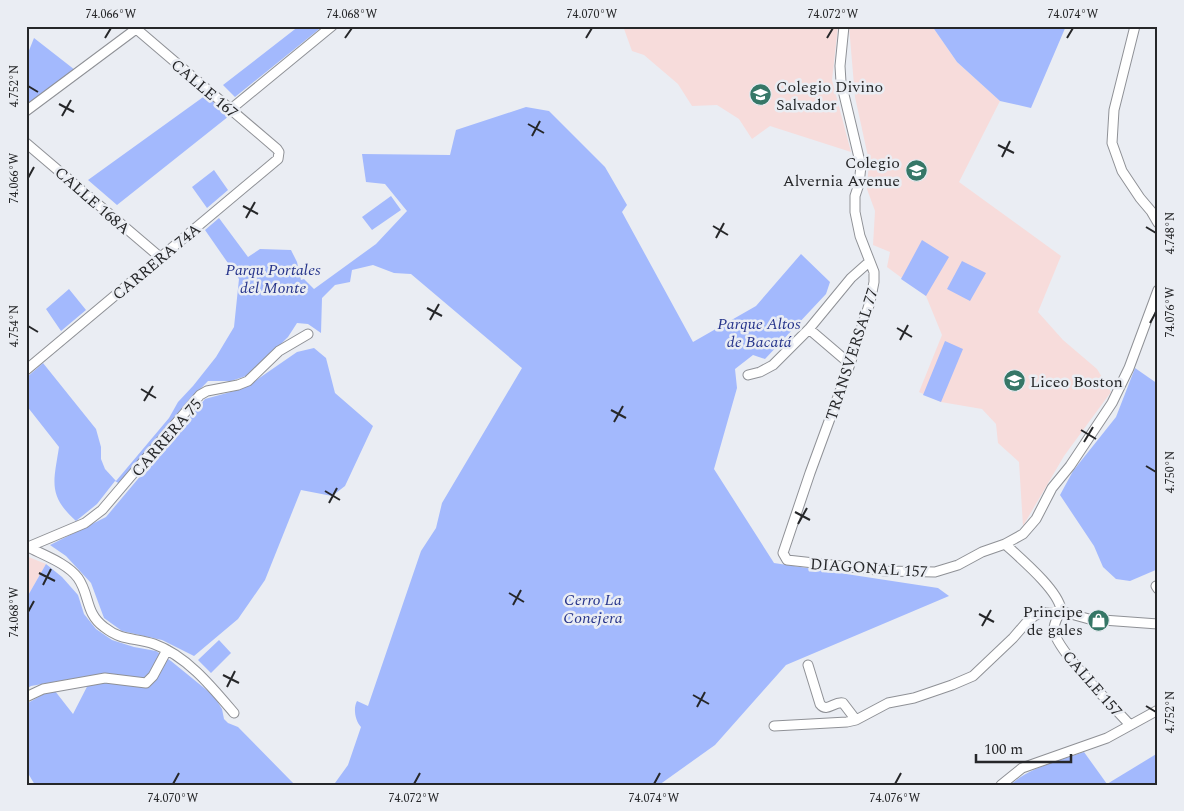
<svg xmlns="http://www.w3.org/2000/svg" width="1184" height="811" font-family="Spectral,serif">
<style>
.education{fill:#f7dcdb}
.green{fill:#a3b9fd}
.lines{fill:none;stroke-linecap:round;stroke-linejoin:round}
.minor-casing{stroke:#8f9196;stroke-width:11}
.minor{stroke:#fff;stroke-width:9}
.ticks{fill:none;stroke:#262729;stroke-width:2}
.labels{text-anchor:middle;stroke-width:5;stroke-linejoin:round;paint-order:stroke}
.poi-label{font-size:16px;fill:#262729;stroke:#eaedf3;text-anchor:start}
.street-label{font-size:16px;fill:#262729;stroke:#eaedf3}
.park-label{font-size:16px;font-style:italic;fill:#27358b;stroke:#eaedf3}
.neatline{fill:none;stroke:#262729;stroke-width:2}
.ticks-label{font-size:12px;text-anchor:middle;fill:#262729}
</style>
<rect width="100%" height="100%" fill="#eaedf3"/>
<!-- education -->
<path class="education" d="M623,26H838L832,80L851,152L770,126L752,139L739,119L717,105L692,106L678,84L644,55L632,51Z
M849,26H932L957,62L1000,101L959,182L1061,256L1038,312L1063,340L1097,369L1111,392L1064,456L1023,526L1019,462L998,443L996,424L982,409L941,402L919,392L942,335L926,296L887,267L890,252L873,245L875,211L867,189L869,161L855,97Z
M26,556L46,564L26,599Z"/>
<!-- green -->
<path class="green" d="M299,26H323L235,97L223,85Z
M932,26H1066L1031,108L1000,101L957,62Z
M34,38L75,70L26,106V58Z
M206,95L229,116L117,205L88,180Z
M526,107L549,111L605,167L627,205L622,212L693,342L756,306L801,254L830,282L826,294L765,359L753,355L735,369L737,388L714,469L774,563L938,588L949,596L786,665L715,745L659,785H306L335,783L348,765L361,727C355,721 353,708 357,701L368,706L421,551L436,528L442,503L522,368L411,274L394,273L373,265L352,270L350,282L335,285L322,298L321,333L308,324L297,323L288,337L249,375L231,381H208L185,405L120,484L115,481L97,504L76,521C47,495 54,481 59,447L26,405V378L43,363L96,429L101,447V459L105,469L116,481L169,418L178,402L193,386L216,357L234,327L239,279L205,230L219,218L248,257L260,249L291,250L297,262L301,280L304,279L314,289L376,244L407,211L385,184L366,182L362,154L450,155L456,130Z
M214,170L228,190L207,208L192,187Z
M391,196L401,210L372,230L362,217Z
M922,240L949,257L926,296L901,279Z
M962,261L986,273L970,301L947,289Z
M69,289L86,310L61,331L46,309Z
M945,341L963,349L941,402L923,395Z
M314,348L326,358L335,393L373,426L345,486L332,496L301,490L265,580L238,619L194,656L162,640L122,631L104,618L91,583L66,556L50,545L106,517L205,399L238,390L255,381L297,352Z
M1135,368L1158,384V569L1130,581L1116,579L1103,567L1094,546L1060,495L1073,471L1116,417Z
M46,564L62,577L78,595L84,614L96,629L112,640L134,647L156,651L171,661L214,696L222,709L224,719L228,723L238,727L295,785H35L26,770V704L46,693L55,691L73,714L93,675L31,686L26,689V599Z
M219,640L231,653L211,673L198,660Z
M1084,752L1107,784L1158,753V785H1010C1031,767 1058,761 1084,752Z"/>
<g class="lines">
<defs>
<path id="minor" d="M844,26L840,66L841,82L861,166L859,184L855,196V212L860,236L874,272V282L870,302L850,364L810,473L783,553L787,560L886,571L935,572L958,565L982,552L1005,544L1023,534L1036,519L1052,488L1070,466L1112,403L1129,368L1158,290
M1135,26L1114,110L1112,143L1122,171L1140,198L1151,211L1158,223
M231,109L332,26
M26,111L136,29
M26,143L161,258
M809,329L850,364
M26,370L278,159L279,152L277,149L133,26
M748,375L760,372L773,365L809,329L851,278L869,262
M1005,544C1021,559 1057,589 1061,609C1059,616 1053,623 1054,631C1057,651 1114,707 1130,725
M26,546C43,555 67,563 78,578C90,595 85,613 104,627C123,642 135,637 154,644C187,656 212,687 234,713
M28,547L85,523L102,510L200,395L207,391L238,385L248,381L279,351L308,334
M1156,586L1158,589
M808,665L820,704C827,713 834,701 843,703L856,720
M26,697L43,689L105,678L146,683L153,676L167,650
M774,726L847,722L856,720L888,703L914,698L952,685L973,676L1013,638L1026,623L1034,616L1040,613L1060,611L1089,619L1158,624
M1001,785L1022,768L1107,738L1158,710"/>
</defs>
<!-- minor casing -->
<use href="#minor" class="minor-casing"/>
<!-- minor -->
<use href="#minor" class="minor"/>
</g>
<!-- ticks -->
<path class="ticks" d="M105,38L111,28M345,38L352,28M586,38L592,28M827,38L833,28M1067,38L1073,28M28,86L38,92M59,104L74,112M62,116L71,100M528,124L544,133M532,136L540,121M998,145L1014,153M1002,157L1010,141M28,178L34,167M243,206L258,214M246,218L255,202M713,226L728,235M1146,227L1156,233M716,238L724,223M427,308L442,316M430,320L439,304M1150,323L1156,312M28,326L38,332M897,328L912,337M900,340L908,325M141,389L156,398M144,401L153,386M611,410L626,418M614,422L623,406M1081,430L1096,439M1084,442L1093,427M1146,466L1156,472M325,491L340,500M329,503L337,488M795,512L810,520M798,524L807,508M39,573L55,581M43,585L51,569M509,593L524,602M513,605L521,590M28,612L34,601M979,614L994,622M982,626L991,610M223,675L239,683M227,687L235,671M693,695L709,704M1146,706L1156,712M697,707L705,692M173,784L179,773M414,784L420,773M654,784L660,773M895,784L901,773"/>
<!-- icons -->
<defs>
<symbol id="school-disc" viewBox="-11 -11 22 22"><circle r="9.5" fill="#367767" stroke="#eaedf3"/><path d="M0-5L7-2L0 1L-7-2ZM-4 1L0 2.5L4 1V4Q0 6-4 4Z" fill="#fff"/></symbol>
<symbol id="shop-disc" viewBox="-11 -11 22 22"><circle r="9.5" fill="#367767" stroke="#eaedf3"/><path d="M-5-2.5h2.3a2.7 3.5 0 0 1 5.4 0H5L5.5 6h-11ZM-1.5-2.5h3a1.5 2.3 0 0 0-3 0Z" fill="#fff"/></symbol>
</defs>
<g fill-rule="evenodd">
<use href="#school-disc" x="748" y="82" width="25" height="25"/>
<use href="#school-disc" x="904" y="158" width="25" height="25"/>
<use href="#school-disc" x="1002" y="368" width="25" height="25"/>
<use href="#shop-disc" x="1086" y="608" width="25" height="25"/>
</g>
<g class="labels">
<!-- poi labels -->
<g class="poi-label">
<text x="776" y="92">Colegio Divino<tspan x="776" dy="18">Salvador</tspan></text>
<text x="900" y="168" text-anchor="end">Colegio<tspan x="900" dy="18">Alvernia Avenue</tspan></text>
<text x="1030" y="387">Liceo Boston</text>
<text x="1083" y="617" text-anchor="end">Principe<tspan x="1083" dy="18">de gales</tspan></text>
</g>
<!-- street labels -->
<g class="street-label">
<text transform="translate(205 88) rotate(40)" y="6">CALLE 167</text>
<text transform="translate(93 200) rotate(41)" y="6">CALLE 168A</text>
<text transform="translate(156 261) rotate(-40)" y="6">CARRERA 74A</text>
<text transform="translate(851 354) rotate(-72)" y="6">TRANSVERSAL 77</text>
<text transform="translate(166 437) rotate(-49)" y="6">CARRERA 75</text>
<text transform="translate(869 567) rotate(4)" y="6">DIAGONAL 157</text>
<text transform="translate(1093 683) rotate(49)" y="6">CALLE 157</text>
</g>
<!-- park labels -->
<g class="park-label">
<text x="273" y="275">Parqu Portales<tspan x="273" dy="18">del Monte</tspan></text>
<text x="759" y="329">Parque Altos<tspan x="759" dy="18">de Bacatá</tspan></text>
<text x="593" y="605">Cerro La<tspan x="593" dy="18">Conejera</tspan></text>
</g>
</g>
<!-- border -->
<rect width="1184" height="811" fill="none" stroke="#eaedf3" stroke-width="55"/>
<!-- scale -->
<path d="M976 754v8h95v-8" fill="none" stroke="#262729" stroke-width="2.5"/>
<text x="984" y="754" font-size="15" fill="#262729" stroke="#eaedf3" stroke-width="4" paint-order="stroke">100 m</text>
<rect x="28" y="28" width="1128" height="756" class="neatline"/>
<g class="ticks-label">
<text x="111" y="18">74.066°W</text>
<text x="352" y="18">74.068°W</text>
<text x="592" y="18">74.070°W</text>
<text x="833" y="18">74.072°W</text>
<text x="1073" y="18">74.074°W</text>
<text transform="translate(14 86) rotate(-90)" y="4">4.752°N</text>
<text transform="translate(14 178) rotate(-90)" y="4">74.066°W</text>
<text transform="translate(1170 233) rotate(-90)" y="4">4.748°N</text>
<text transform="translate(1170 312) rotate(-90)" y="4">74.076°W</text>
<text transform="translate(14 326) rotate(-90)" y="4">4.754°N</text>
<text transform="translate(1170 472) rotate(-90)" y="4">4.750°N</text>
<text transform="translate(14 612) rotate(-90)" y="4">74.068°W</text>
<text transform="translate(1170 712) rotate(-90)" y="4">4.752°N</text>
<text x="173" y="802">74.070°W</text>
<text x="414" y="802">74.072°W</text>
<text x="654" y="802">74.074°W</text>
<text x="895" y="802">74.076°W</text>
</g>
</svg>
